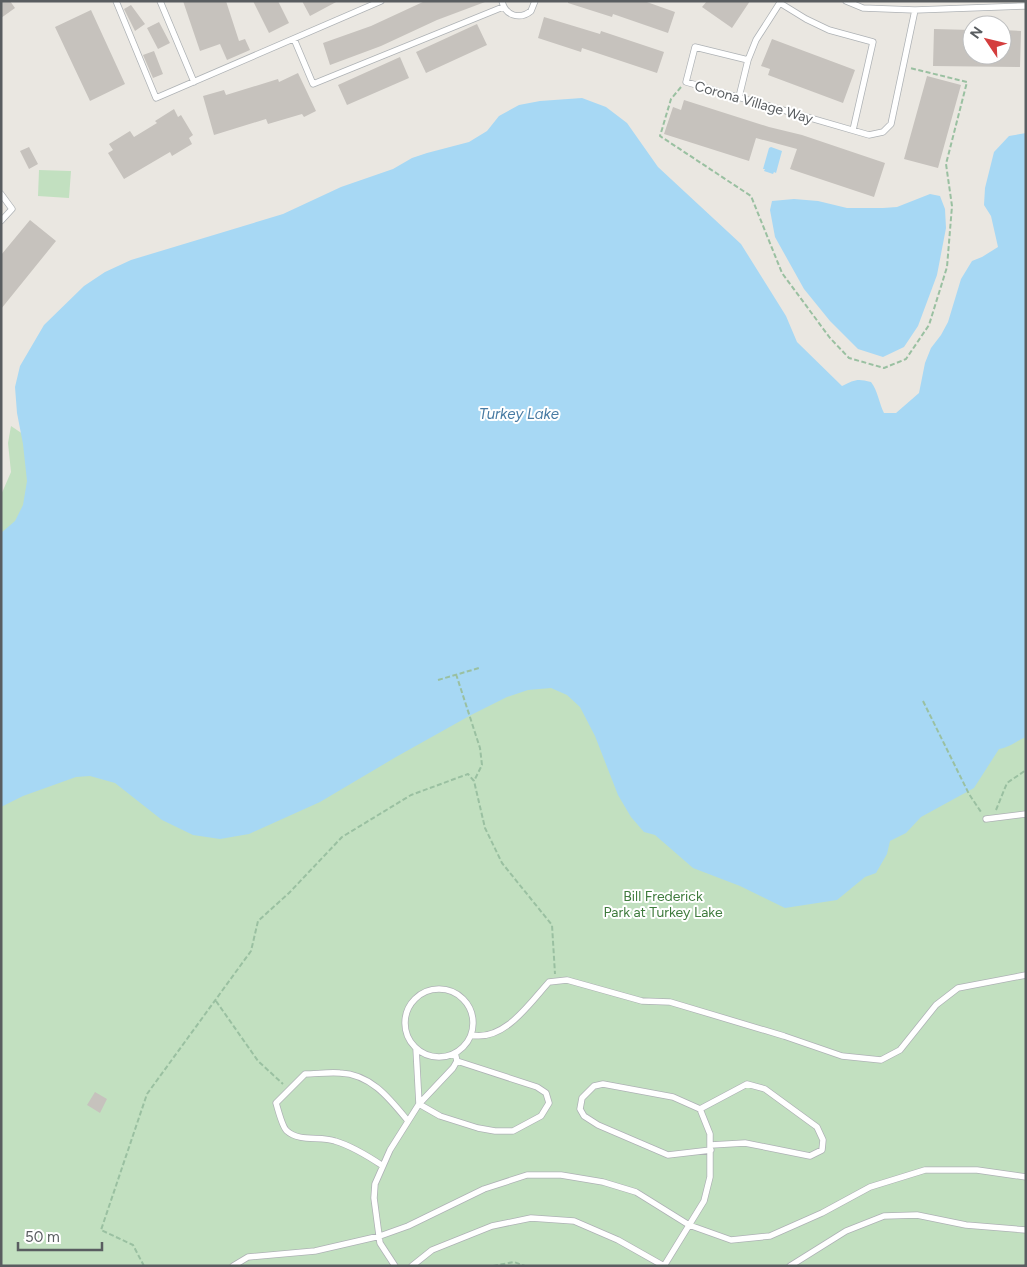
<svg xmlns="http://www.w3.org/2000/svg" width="1027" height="1267" font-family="Figtree,sans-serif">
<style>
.green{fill:#c2e0c0}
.water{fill:#a7d8f4}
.building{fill:#c6c2bd}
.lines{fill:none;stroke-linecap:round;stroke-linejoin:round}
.lane-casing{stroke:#aeb2b5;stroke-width:7}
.path{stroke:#9ac0a1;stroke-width:2;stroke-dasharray:5 2.5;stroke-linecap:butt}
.lane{stroke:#fff;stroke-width:5.5}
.labels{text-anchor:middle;stroke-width:4;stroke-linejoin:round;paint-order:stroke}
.street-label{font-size:14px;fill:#595d60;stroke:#fff}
.park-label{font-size:14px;fill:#3f7b3d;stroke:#fff}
.water-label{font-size:15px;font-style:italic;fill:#487ba3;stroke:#fff}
</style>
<rect width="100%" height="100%" fill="#eae7e1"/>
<!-- green -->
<path class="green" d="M39,170L71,171L69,198L38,196Z
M11,426L381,676L1026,706V1266H1V495L11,472L8,443Z"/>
<!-- water -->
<path class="water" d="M582,98L606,107L627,123L658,167L741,244L786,316L797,342L842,386C854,380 857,378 871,382C878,391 879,403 884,413H896L919,393L925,363L931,348L941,335L948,322L961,279L972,261L982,257L998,247L991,216L984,205L985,188L994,152L1009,136L1026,133V737C1016,741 1010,747 999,749L974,788L921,817L906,833L890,841L887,854L876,873L865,877L837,900L785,908L740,886L693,868L655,835L644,832L631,817L618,795L595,736L580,707L567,695L551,688L528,690L507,697L471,715L396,757L320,802L249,834L220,839L193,835L162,820L115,783L90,776L76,777L23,796L1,807V533L15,521L23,505L27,481L23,444L17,413L15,387L20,366L44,325L84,286L105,272L131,260L283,214L341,187L393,169L412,158L427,153L469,142L487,131L499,116L519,105L540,101Z
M771,147L782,151L776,173L774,172L773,174L764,171L765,169H763L769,148Z
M930,194L940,196L945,209L946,228L937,275L918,326L904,347L883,357L858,349L830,321L804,289L775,237L770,210L772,201L794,199L818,201L847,208H883L897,207Z"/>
<!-- building -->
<path class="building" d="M1,1H10L15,8L1,18Z
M183,1H226L239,41L245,39L250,50L227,60L220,44L200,51Z
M253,1H278L289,23L269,33Z
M302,1H338L310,16Z
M425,1L485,2L437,20L381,46L330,65L323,43L371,26Z
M568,1H644L675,12L668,33L613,14L612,17L568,3Z
M707,1H750L732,28L702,7Z
M131,5L145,24L135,31L124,9Z
M91,10L125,84L90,101L55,27Z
M544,17L600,34L601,31L664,52L657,73L582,48L581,52L538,38Z
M159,22L170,43L158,49L147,28Z
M477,24L487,45L426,73L416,52Z
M934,29L972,30V55H1002V30L1021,31L1020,67L933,66Z
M772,39L855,70L843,103L768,75L770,69L761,66Z
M154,51L163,74L153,78L143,55Z
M400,57L409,78L347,105L338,85Z
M298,73L316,111L304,117L302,114L268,124L266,119L214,135L203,96L224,90L226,95L278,79L279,82Z
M927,76L961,85L938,168L904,159Z
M684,100L769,127L802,135L885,163L874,197L790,169L797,149L756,138L749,161L664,134L673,107L681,110Z
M174,109L178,117L181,115L193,135L189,138L192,144L172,156L170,152L124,179L108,153L113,150L109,144L130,131L134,137L157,123L155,121Z
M29,147L38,164L29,169L20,151Z
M30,220L56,241L1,309V255Z
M95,1092L107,1099L100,1113L87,1105Z"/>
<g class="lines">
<defs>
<path id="lane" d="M116,1L156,98L381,1
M160,1L194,82
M502,1C505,16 520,20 531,11L535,1
M846,1L863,8L915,10L1026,6
M780,3L806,19L829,30L873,42L853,130
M294,39L313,84L503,7
M748,60L695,47L686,82L869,135L883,132L891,124L915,10
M739,97L748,60L756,40L781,1
M1,194L12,209L1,221
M986,819L1026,814
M405 1023a34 34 0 1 1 68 0a34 34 0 1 1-68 0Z
M471,1035C504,1042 529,1004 549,982L567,980L642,1001L670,1002L784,1036L842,1056L881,1060L900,1050L936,1005L958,988L1026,975
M416,1048L419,1104L440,1116L478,1128L495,1131H513L541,1116L549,1103L546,1093L537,1087L457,1061
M700,1109L747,1084L765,1089L817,1127L823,1140L822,1150L810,1156L745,1143L711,1145
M383,1166C368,1156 352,1146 335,1141C320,1136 299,1142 287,1131C282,1127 278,1109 276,1103L305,1074C316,1074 328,1072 340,1073C371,1074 390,1099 408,1121
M233,1266L248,1257L315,1251L380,1236L408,1226L484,1189L527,1175H561L603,1182L636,1192L689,1225L731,1240L770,1236L822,1213L870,1187L925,1170H977L1026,1177
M395,1266L380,1243L374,1198L375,1184L390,1150L419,1104L453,1068L457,1061L455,1053
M412,1266L432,1250L492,1226L531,1218L574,1221L618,1240L664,1266
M664,1266L704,1201L710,1177V1134L700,1109L673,1097L603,1084L594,1086L582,1098L580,1109L584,1116L598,1125L668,1155L711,1150
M790,1266L846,1231L884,1216L917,1215L966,1225L1026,1230"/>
</defs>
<!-- lane casing -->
<use href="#lane" class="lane-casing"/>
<!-- path -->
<path class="path" d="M681,87L671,99L660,136L751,196L782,273L830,338L849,358L884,368L906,359L929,325L947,267L952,206L946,164L967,82L910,68
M456,674L480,748L482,765L474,781
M438,680L479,668
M923,701L969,794L981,812
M996,810L1007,783L1026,770
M216,1001L258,1061L283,1084
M144,1266L133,1245L101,1230L147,1094L251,951L258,921L289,893L342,837L411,795L468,774L474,781L485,828L502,863L552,925L555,974
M493,1266L514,1262L525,1266
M1023,1266L1026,1265"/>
<!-- lane -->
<use href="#lane" class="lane"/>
</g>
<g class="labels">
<!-- street labels -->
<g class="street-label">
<text transform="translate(754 102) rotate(16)" y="5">Corona Village Way</text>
</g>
<!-- park labels -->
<g class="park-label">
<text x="663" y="901">Bill Frederick<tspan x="663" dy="16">Park at Turkey Lake</tspan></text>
</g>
<!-- water labels -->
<g class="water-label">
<text x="519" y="419">Turkey Lake</text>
</g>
</g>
<!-- border -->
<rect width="1027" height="1267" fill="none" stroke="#595d60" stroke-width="5"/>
<!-- north arrow -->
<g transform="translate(987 40) rotate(305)"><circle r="24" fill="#ffffff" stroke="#bdbebf"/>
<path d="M0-4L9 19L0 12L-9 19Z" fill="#d43e3e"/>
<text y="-8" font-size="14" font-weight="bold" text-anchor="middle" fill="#595d60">N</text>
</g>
<!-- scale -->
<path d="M18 1242v8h84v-8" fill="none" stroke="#595d60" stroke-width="2.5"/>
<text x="25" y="1242" font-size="15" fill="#595d60" stroke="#ffffff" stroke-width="4" paint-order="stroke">50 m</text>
</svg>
